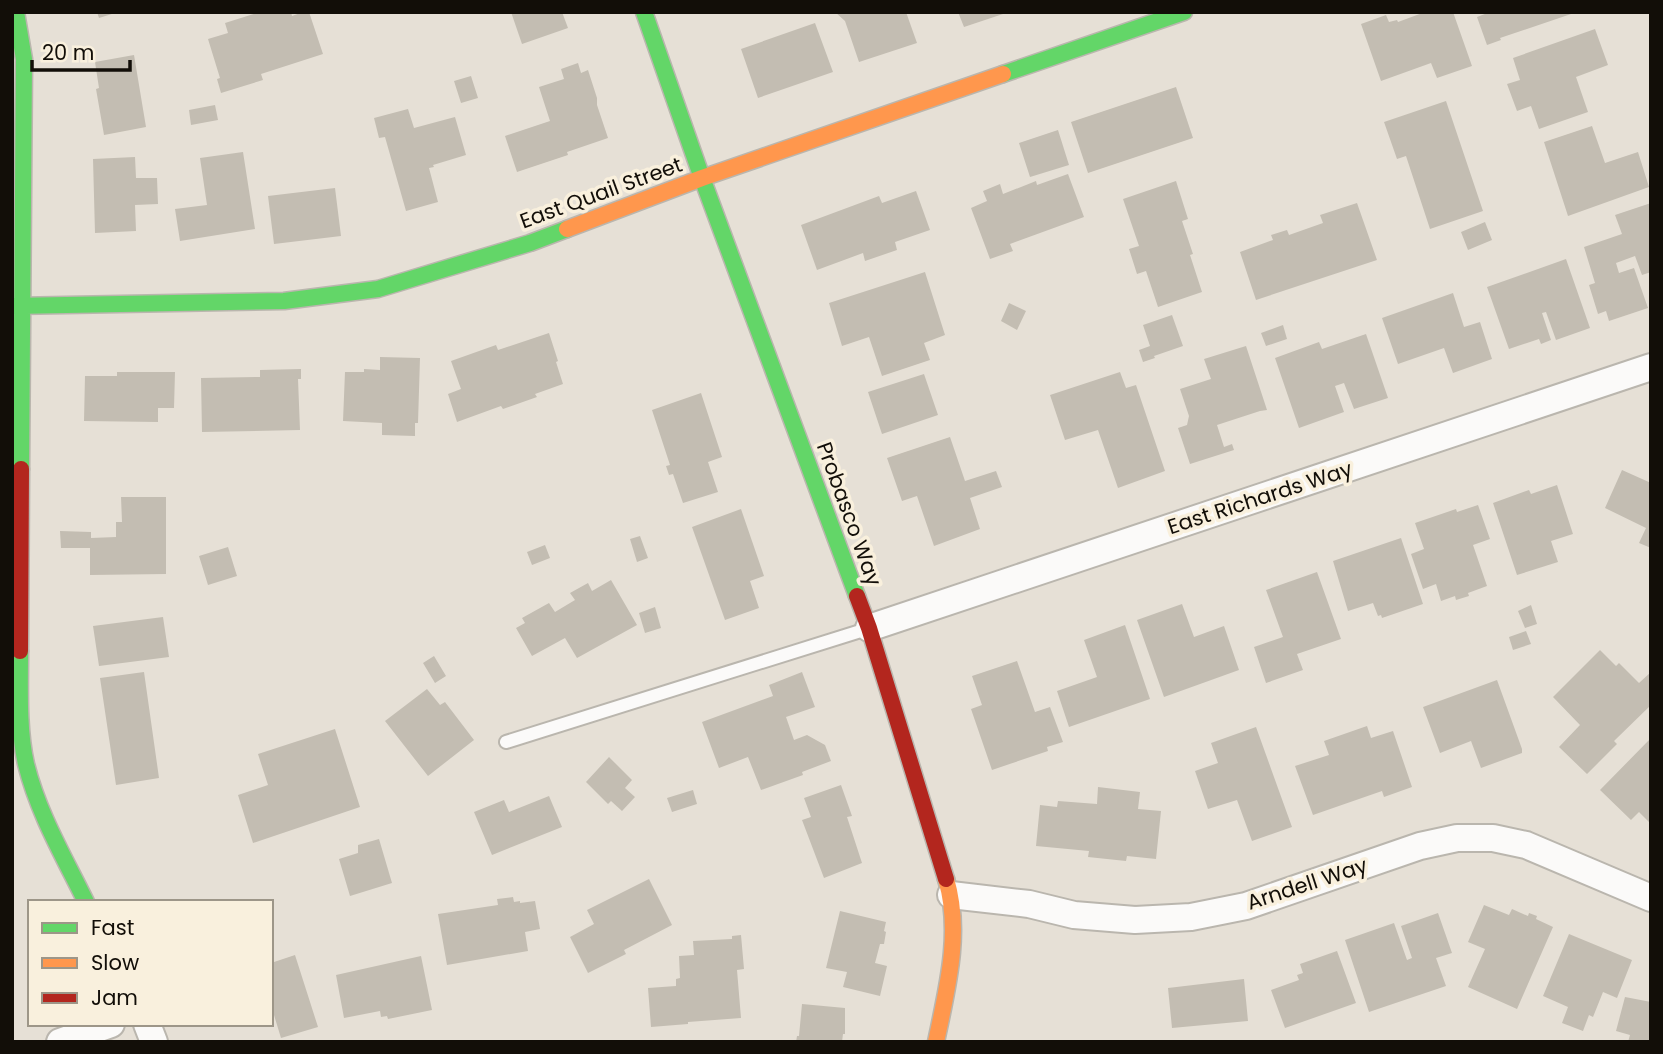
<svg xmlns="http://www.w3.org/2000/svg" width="1663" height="1054" font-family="Poppins,sans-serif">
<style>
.building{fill:#c3bdb2}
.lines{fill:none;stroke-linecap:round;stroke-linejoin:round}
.lane-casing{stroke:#bab6ae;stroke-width:16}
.street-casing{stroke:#bab6ae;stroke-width:30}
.fast-casing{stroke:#bab6ae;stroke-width:19}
.slow-casing{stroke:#bab6ae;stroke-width:19}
.jam-casing{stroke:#bab6ae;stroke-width:19}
.lane{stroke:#fbfaf9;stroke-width:12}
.street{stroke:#fbfaf9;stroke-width:26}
.fast{stroke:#63d668;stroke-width:16}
.slow{stroke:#ff974d;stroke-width:16}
.jam{stroke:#b3261e;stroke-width:16}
.labels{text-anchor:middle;stroke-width:7;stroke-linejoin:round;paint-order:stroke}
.street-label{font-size:21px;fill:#120e08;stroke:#f9f0dd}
</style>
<rect width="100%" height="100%" fill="#e6e0d6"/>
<!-- building -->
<path class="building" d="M97,12H115V13L99,18Z
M260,12H291L292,16L303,12H309L323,54L261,74L263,80L221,93L217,79L220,78L208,39L228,33L225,23Z
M511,12H562L568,28L522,44Z
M835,12H906L917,43L859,62L845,21Z
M958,12H1005L1006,13L964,27Z
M1425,12H1453L1472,66L1437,78L1431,63L1381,81L1361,24L1386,15L1389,22L1397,20L1398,22Z
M1490,12H1574V13L1500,38L1501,40L1487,45L1477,17Z
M815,23L833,72L758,98L741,49Z
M1595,29L1608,65L1576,77L1588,112L1539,129L1531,106L1517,111L1507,84L1520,80L1513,58Z
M134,55L146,127L104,135L96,89L99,88L95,62Z
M578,63L581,73L588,70L597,98V105L608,138L567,152L568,155L517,172L505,136L550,121L539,87L564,79L561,69Z
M471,76L478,98L461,103L454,81Z
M1176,87L1193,138L1088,173L1071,122Z
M1446,101L1483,211L1430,229L1406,156L1397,159L1384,122Z
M215,105L218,120L191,125L189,110Z
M408,109L414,128L455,117L466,155L433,165L434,167L429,168L438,202L406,211L385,137L379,138L374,118Z
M1592,126L1605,163L1638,152L1649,187L1568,216L1544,142Z
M1058,130L1069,165L1030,177L1019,143Z
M243,152L255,229L180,241L175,209L207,205L200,158Z
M135,157L136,178H157L158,204L135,205L136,231L95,233L93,159Z
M1068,174L1084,217L1010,244L1013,251L990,259L971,208L987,201L983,191L1000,184L1003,194L1036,181L1037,185Z
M1176,181L1188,219L1182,221L1193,254L1190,255L1202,292L1158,307L1146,271L1137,274L1129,249L1139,246L1123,199Z
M335,188L341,236L274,244L268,196Z
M916,191L930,230L895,242L897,250L865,261L863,253L817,270L801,225L879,196L882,203Z
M1357,203L1377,260L1256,300L1240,252L1273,240L1271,235L1287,230L1289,235L1323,223L1320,215Z
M1651,203V272L1642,275L1635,256L1616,263L1619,273L1634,268L1648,308L1609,321L1606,311L1598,314L1589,285L1595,283L1584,247L1622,234L1615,215Z
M1485,222L1492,240L1468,250L1461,232Z
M1566,259L1590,328L1556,340L1546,312L1542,313L1551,340L1541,344L1539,339L1509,349L1487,287Z
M925,272L945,335L924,343L930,360L882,376L869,337L842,346L829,303Z
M1453,293L1464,327L1480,322L1492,359L1453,373L1444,348L1398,364L1382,318Z
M1009,303L1026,311L1017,330L1001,321Z
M1172,315L1183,346L1154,356L1155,358L1143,362L1139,350L1150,346L1143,325Z
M1283,325L1287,339L1266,346L1261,333Z
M549,333L558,361L556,362L563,384L535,394L537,397L503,409L501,406L457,422L448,394L461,389L451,361L496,345L498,350Z
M1366,334L1388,398L1354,409L1344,383L1335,386L1344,412L1299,428L1275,358L1319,342L1322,349Z
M1246,346L1267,410L1260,411L1217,425L1224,447L1232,444L1234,450L1190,464L1178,428L1187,425L1189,416L1180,389L1211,379L1204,359Z
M380,357L420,358L418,423H415V436L382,435V423L343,421L345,372H364V369L380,370Z
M301,369V379H298L300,430L202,432L201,378L260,377V370Z
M117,372H175L174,408H158V422L84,421L85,376H117Z
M1120,372L1126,388L1136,385L1165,471L1118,488L1098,430L1065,440L1050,395Z
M924,374L938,415L882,434L868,392Z
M701,393L722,457L708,462L718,492L683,503L673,474L669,475L666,466L670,465L652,410Z
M950,437L965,481L996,471L1002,487L970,498L980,529L934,546L917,496L902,501L887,458Z
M1622,470L1651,483V548L1639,543L1646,528L1605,508Z
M1557,485L1573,534L1551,541L1558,562L1517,575L1493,503L1529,490L1531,494Z
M121,497H166V574L90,575V548H61L60,531L91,532V538L116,537V522H122Z
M1478,505L1490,539L1473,545L1487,586L1468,593L1469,596L1456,600L1455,596L1441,601L1436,584L1423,589L1411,554L1424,549L1415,523L1456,509L1457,512Z
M741,509L764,576L750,581L759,608L725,620L692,527Z
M640,536L648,558L637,562L630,539Z
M1401,538L1423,604L1382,618L1381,615L1378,616L1373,603L1348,611L1333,561Z
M545,545L550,558L532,565L527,552Z
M228,547L237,576L208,585L199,556Z
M1317,572L1341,639L1297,654L1303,670L1266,683L1254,647L1283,637L1266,590Z
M611,580L637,625L577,658L565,638L532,656L516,628L525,623L522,618L549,603L555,612L575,600L570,593L588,583L592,591Z
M1182,604L1194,637L1224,626L1239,670L1164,697L1137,620Z
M1531,605L1537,624L1525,628L1518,611Z
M655,607L661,628L645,633L639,613Z
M163,617L169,657L99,666L93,626Z
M1125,625L1150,699L1069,727L1057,691L1097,677L1084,640Z
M1526,631L1531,644L1513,650L1509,637Z
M1600,650L1616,666L1619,663L1639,683L1651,672V705L1614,741L1617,744L1587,774L1559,747L1580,725L1553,697Z
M434,656L446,676L435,683L423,663Z
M1017,661L1035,712L1050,707L1063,742L1047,747L1048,751L992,770L971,709L982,705L972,676Z
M144,672L159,778L116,785L100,678Z
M802,672L815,707L786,717L794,740L807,735L825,745L831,761L802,772L803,775L761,790L748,757L719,768L702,722L773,696L769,685Z
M1497,680L1522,749V753L1481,768L1471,741L1440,753L1423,707Z
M427,689L440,705L445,702L474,740L428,776L385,721Z
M1367,726L1371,738L1393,731L1412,787L1384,797L1382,791L1313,815L1295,766L1329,755L1324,741Z
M1256,727L1292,827L1252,841L1237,800L1208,809L1195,771L1218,763L1211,743Z
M335,729L360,807L253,843L238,795L268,785L258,754Z
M1651,738V824L1639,812L1631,820L1600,790Z
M609,757L632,780L625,788L635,797L622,811L611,801L608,804L586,782Z
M841,785L852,816L847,817L862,863L824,878L802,820L811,817L804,798Z
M1098,787L1140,792L1138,809L1161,811L1156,859L1127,856L1126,861L1088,857L1089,851L1036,846L1040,805L1057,807L1058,801L1097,804Z
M693,790L697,804L672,812L667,798Z
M549,796L562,827L492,855L474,812L504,800L509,812Z
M379,839L392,883L350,896L339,859L358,853V845Z
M649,879L672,925L624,950L626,954L588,973L570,937L594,924L587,910Z
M513,897L514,902L520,901V903L535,901L540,929L525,932L528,951L447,965L438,914L498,905L497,899Z
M1484,905L1509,915L1512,909L1528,916L1529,913L1537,916L1536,919L1553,927L1517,1009L1468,987L1485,949L1468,942Z
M840,911L886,922L884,931L886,932L884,944H880L875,963L887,966L880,996L843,987L847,972L826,968Z
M1438,913L1452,953L1436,958L1446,986L1369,1012L1345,940L1394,923L1407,960L1412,958L1401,926Z
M1569,934L1632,960L1617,998L1603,992L1593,1017L1589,1015L1583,1031L1562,1023L1568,1007L1543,996Z
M741,935L744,969L737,970L741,1018L688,1022V1024L651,1027L648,988L676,986V979L680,978L679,956L694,955L693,941L732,939V936Z
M1337,951L1356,1003L1285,1028L1271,990L1299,980L1297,975L1303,973L1300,964Z
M295,955L318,1027L281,1038L274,1015L271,1016V963Z
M421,956L432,1010L388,1019L387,1016L381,1017L380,1011L344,1018L336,975Z
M1244,979L1248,1021L1172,1028L1168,988Z
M1625,997L1651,1002V1042H1628L1630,1035L1616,1031Z
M802,1004L845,1008V1034H843L842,1042H796L797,1036H799Z"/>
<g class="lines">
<defs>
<path id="lane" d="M506,742L867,629"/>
<path id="street" d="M869,628L1651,367
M951,895L1029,904L1074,915L1135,920L1191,917L1246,906L1420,846L1457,838H1493L1526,845L1651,898
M147,1024L154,1042
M60,1042L111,1024"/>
<path id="fast" d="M16,12L24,59L21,469
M644,12L702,178L857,596
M1003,74L1184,12
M12,306L284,301L378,289L530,243L567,229
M20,651C20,687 18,729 26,764C38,813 64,857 86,902"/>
<path id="slow" d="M567,229L702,178L1003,74
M936,1042C947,989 962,932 946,879"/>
<path id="jam" d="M857,596L869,628L946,879
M20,651L21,469"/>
</defs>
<!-- lane casing -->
<use href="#lane" class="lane-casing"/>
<!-- street casing -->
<use href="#street" class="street-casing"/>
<!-- fast casing -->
<use href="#fast" class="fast-casing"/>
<!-- slow casing -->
<use href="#slow" class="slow-casing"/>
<!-- jam casing -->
<use href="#jam" class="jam-casing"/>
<!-- lane -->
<use href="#lane" class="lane"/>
<!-- street -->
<use href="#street" class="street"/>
<!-- fast -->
<use href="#fast" class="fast"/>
<!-- slow -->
<use href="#slow" class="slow"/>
<!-- jam -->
<use href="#jam" class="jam"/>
</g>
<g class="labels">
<!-- street labels -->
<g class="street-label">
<text transform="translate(601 193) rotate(-20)" y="7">East Quail Street</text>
<text transform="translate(1260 498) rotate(-18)" y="7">East Richards Way</text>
<text transform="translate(849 514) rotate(70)" y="7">Probasco Way</text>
<text transform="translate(1307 884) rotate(-18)" y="7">Arndell Way</text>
</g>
</g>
<!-- border -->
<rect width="1663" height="1054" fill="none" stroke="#120e08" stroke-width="28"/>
<!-- legend -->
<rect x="28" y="900" width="245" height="126" fill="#f9f0dd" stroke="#9d9688" stroke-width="2"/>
<rect x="42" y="923" width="35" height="10" fill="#63d668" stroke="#9d9688" stroke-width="2"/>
<text x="91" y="935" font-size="21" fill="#120e08">Fast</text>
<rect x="42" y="958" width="35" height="10" fill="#ff974d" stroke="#9d9688" stroke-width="2"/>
<text x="91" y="970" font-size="21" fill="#120e08">Slow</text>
<rect x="42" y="993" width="35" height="10" fill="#b3261e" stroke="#9d9688" stroke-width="2"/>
<text x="91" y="1005" font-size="21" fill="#120e08">Jam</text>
<!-- scale -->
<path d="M32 60v10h98v-10" fill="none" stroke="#120e08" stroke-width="3.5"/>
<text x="42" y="60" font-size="21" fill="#120e08" stroke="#f9f0dd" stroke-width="5" paint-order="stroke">20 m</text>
</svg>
